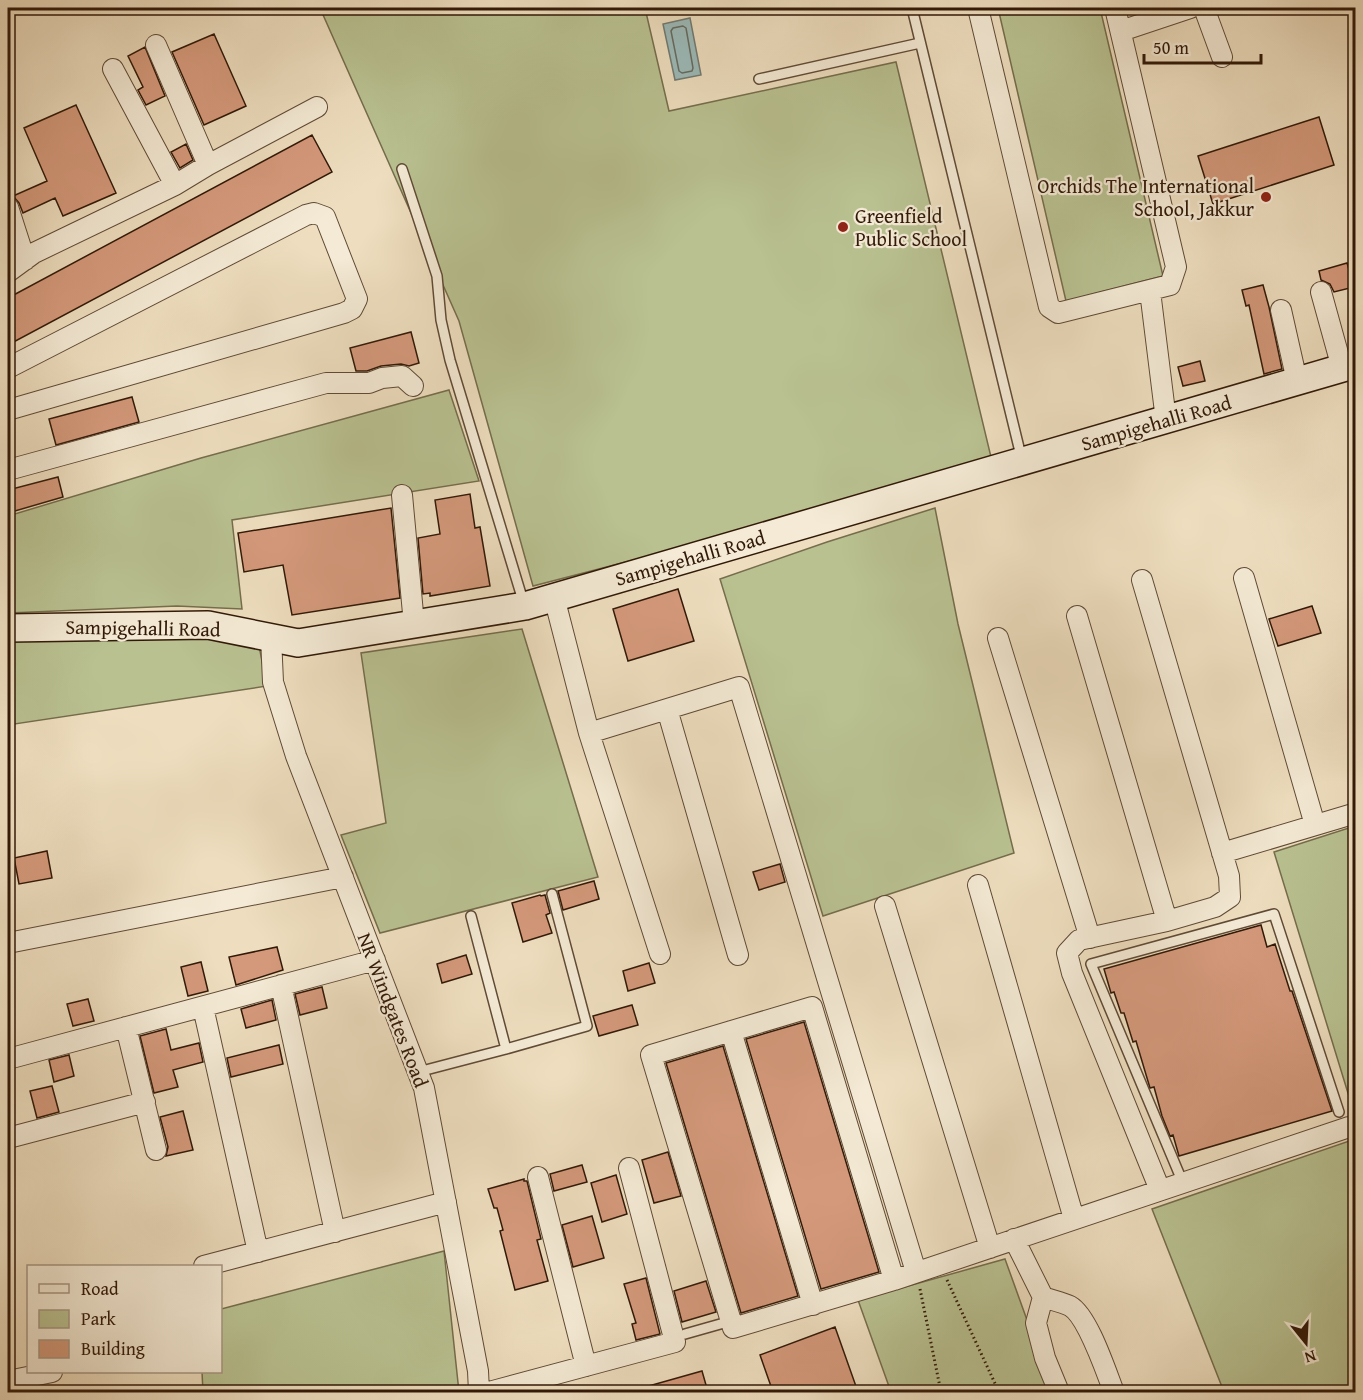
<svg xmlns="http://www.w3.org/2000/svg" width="1363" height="1400" font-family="'Gentium Book Plus',serif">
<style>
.green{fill:#b9c191;stroke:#756d4c;stroke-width:1.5}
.water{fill:#9bbbba;stroke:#717a73;stroke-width:1.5}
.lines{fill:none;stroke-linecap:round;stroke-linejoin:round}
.shore{stroke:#666a61;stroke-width:1.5}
.building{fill:#d4997b;stroke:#311908;stroke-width:1.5}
.lane-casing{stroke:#604a36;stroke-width:12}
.street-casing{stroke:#604a36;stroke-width:22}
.secondary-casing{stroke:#311908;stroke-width:30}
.path{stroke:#311908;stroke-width:3;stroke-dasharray:1.5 3;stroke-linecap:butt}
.lane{stroke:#f4ead5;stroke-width:9}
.street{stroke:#f4ead5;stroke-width:20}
.secondary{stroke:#f4ead5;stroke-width:27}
.poi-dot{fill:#8f2418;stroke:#f4ead5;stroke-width:2}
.labels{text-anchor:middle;stroke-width:4.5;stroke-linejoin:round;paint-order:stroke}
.poi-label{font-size:20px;fill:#311908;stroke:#f4ead5;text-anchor:end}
.street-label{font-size:20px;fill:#311908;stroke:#f4ead5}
</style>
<rect width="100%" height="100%" fill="#eedebf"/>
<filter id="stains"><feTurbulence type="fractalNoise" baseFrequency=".00333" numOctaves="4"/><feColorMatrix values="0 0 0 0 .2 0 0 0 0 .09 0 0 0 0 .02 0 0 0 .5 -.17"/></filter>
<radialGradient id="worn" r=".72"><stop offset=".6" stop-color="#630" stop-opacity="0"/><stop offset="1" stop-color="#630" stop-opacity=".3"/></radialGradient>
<!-- green -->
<path class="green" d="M320,8H645L669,111L896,62L991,457L649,556L533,586L459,321Z
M998,8H1100L1163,276L1066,301Z
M449,390L479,481L232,520L242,609L177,606L8,613V516L201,458Z
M935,508L958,624L1014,853L823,916L720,579L827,542Z
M522,629L598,877L380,933L341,835L386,823L361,653Z
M205,635L258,641L267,686L8,725V642L75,637Z
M1355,826H1356L1355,1116L1274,852Z
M1355,1139V1392H1224L1152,1209Z
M444,1251L459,1392H203L202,1372H220L221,1309Z
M1005,1259L1053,1392H891L858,1300Z"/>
<!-- water -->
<path class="water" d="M690,18L701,75L675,80L663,24Z"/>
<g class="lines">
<!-- shore -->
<path class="shore" d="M683,26L686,28L693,68L692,71L682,73L679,71L671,31L673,28Z"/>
</g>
<!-- building -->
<path class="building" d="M214,34L246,106L204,125L172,52Z
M145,47L165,96L146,105L138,90L143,87L128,56Z
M76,105L116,193L63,216L55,198L23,213L19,203L13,196L47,181L24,128Z
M1319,117L1334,165L1213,204L1198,156Z
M312,135L332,172L8,345V298Z
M186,144L193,160L180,168L171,152Z
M1347,263L1354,287L1334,292L1330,284L1321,280L1319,271Z
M1263,285L1269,307L1282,369L1264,374L1249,305L1246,306L1242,290Z
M411,332L419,363L409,366L401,364L381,366L367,371H356L350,348Z
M1200,361L1205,381L1183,386L1178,367Z
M132,397L139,422L56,445L49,419Z
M58,477L63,497L8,513V490Z
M470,494L475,528L480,527L490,586L430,596V593L423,594L418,538L440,534L435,500Z
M391,508L400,598L292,615L283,565L244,572L238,533Z
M678,589L694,641L628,661L613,609Z
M1312,606L1321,633L1278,646L1269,619Z
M47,851L52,878L19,884L14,858Z
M780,864L785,882L759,890L753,872Z
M594,881L599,899L563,910L558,891Z
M540,895L541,896L545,895L550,913L546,915L552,933L523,942L512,903Z
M1261,925L1267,947L1275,944L1290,991H1292L1332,1111L1179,1156L1173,1135L1170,1136L1162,1116L1154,1087L1150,1088L1136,1041L1133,1042L1124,1013H1121L1114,992L1111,993L1104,969Z
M277,947L283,970L236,985L229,957Z
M466,955L472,974L442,983L437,964Z
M201,962L208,991L188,996L181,967Z
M649,963L655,983L628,991L623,971Z
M322,987L327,1008L300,1015L295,994Z
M88,999L94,1021L73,1026L67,1004Z
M272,1000L276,1020L246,1028L241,1009Z
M632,1005L638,1025L599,1036L593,1016Z
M804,1022L879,1272L821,1289L746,1039Z
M166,1029L171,1050L199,1043L203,1062L173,1070L178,1087L154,1093L140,1036Z
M279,1045L283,1064L231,1077L227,1058Z
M723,1046L798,1296L741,1313L666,1063Z
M69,1055L74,1076L54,1082L49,1060Z
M52,1086L59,1112L37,1118L30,1091Z
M183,1111L193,1150L166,1156L168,1147L160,1117Z
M668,1152L681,1196L654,1203L642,1160Z
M582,1165L587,1182L554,1191L550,1174Z
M616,1175L627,1214L602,1222L591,1183Z
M524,1179V1181H527L541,1239L537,1240L548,1281L515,1290L500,1231L503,1230L497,1208H494L488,1189Z
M592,1216L604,1258L573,1267L562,1225Z
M646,1278L660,1334L636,1340L632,1324L636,1323L624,1284Z
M706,1281L716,1312L682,1322L674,1291Z
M835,1327L858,1392H773L760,1355Z
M702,1371L708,1392H639L638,1389Z"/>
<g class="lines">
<defs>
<path id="lane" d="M912,8L1022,460
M759,79L920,43
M402,169L437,276L441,320L450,360L524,604
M506,1049L587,1026L552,894
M418,1072L506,1049L471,916
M1183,1183L1091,964L1274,914L1339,1112
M685,1334L731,1321"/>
<path id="street" d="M978,8L1049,307L1058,313L1170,285L1176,267L1115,8
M1204,8L1222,57
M1121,31L1190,8
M156,45L208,165
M113,69L175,185
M8,207L25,260
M8,272L34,253L175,185L208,165L317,107
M1150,291L1166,420
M1321,292L1342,368
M1281,310L1297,381
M8,368L306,215L314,213L325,217L357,299L352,309L344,313L8,410
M8,470L326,383H369L382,378L402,376L413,386
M402,495L414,624
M1244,578L1315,825
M1142,580L1229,876L1230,897L1215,907L1167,921L1079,940L1067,953L1072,973L1160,1190
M554,597L589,733L660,954
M1077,616L1167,921
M271,637L273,682L296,756L424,1088L478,1371L479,1392
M998,638L1090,938
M667,709L738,955
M589,733L739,687L916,1272
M1222,853L1356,813
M978,885L1074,1219
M885,906L990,1248
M8,943L343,877
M281,985L335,1232
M203,1007L258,1252
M126,1027L156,1150
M731,1031L813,1305
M8,1059L375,960
M8,1138L145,1102
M538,1177L586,1366
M1014,1239L1043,1297L1036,1323L1045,1358L1059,1392
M204,1266L446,1202
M894,1280L812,1007L651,1055L733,1328L894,1280L1349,1127
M1043,1297C1051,1300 1062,1302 1070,1306C1088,1316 1106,1372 1114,1392
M8,1381L52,1372
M489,1392L675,1342L629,1168"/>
<path id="secondary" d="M8,628L208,625L298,643L525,606L1356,364"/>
</defs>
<!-- lane casing -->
<use href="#lane" class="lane-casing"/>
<!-- street casing -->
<use href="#street" class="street-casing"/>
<!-- secondary casing -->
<use href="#secondary" class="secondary-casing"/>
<!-- path -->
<path class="path" d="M947,1280L999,1392
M920,1289L941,1392"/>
<!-- lane -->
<use href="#lane" class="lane"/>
<!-- street -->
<use href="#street" class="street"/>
<!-- secondary -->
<use href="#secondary" class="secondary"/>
</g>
<!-- markers -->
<g class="poi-dot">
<circle cx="1266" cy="197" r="6"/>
<circle cx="843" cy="227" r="6"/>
</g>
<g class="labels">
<!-- poi labels -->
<g class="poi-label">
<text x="1254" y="193">Orchids The International<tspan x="1254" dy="23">School, Jakkur</tspan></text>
<text x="855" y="223" text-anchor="start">Greenfield<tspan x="855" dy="23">Public School</tspan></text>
</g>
<!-- street labels -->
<g class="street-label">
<text transform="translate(1156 423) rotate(-16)" y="7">Sampigehalli Road</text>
<text transform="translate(690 558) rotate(-16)" y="7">Sampigehalli Road</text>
<text transform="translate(143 628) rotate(1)" y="7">Sampigehalli Road</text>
<text transform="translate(393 1010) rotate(69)" y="7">NR Windgates Road</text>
</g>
</g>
<!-- margin -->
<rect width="1363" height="1400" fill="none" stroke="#eedebf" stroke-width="30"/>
<rect x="9" y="9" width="1345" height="1382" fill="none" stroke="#311908" stroke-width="3"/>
<rect x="15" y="15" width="1333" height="1370" fill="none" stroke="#311908" stroke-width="1.5"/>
<!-- legend -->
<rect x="27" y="1265" width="195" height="108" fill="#f4ead5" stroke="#a69683" stroke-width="1.5"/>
<rect x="39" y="1284" width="30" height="9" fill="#f4ead5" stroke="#a69683" stroke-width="1.5"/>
<text x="81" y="1295" font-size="18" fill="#311908">Road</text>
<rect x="39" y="1310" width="30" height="18" fill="#b9c191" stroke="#a69683" stroke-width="1.5"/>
<text x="81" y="1325" font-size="18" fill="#311908">Park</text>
<rect x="39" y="1340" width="30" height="18" fill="#d4997b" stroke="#a69683" stroke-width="1.5"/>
<text x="81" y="1355" font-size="18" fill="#311908">Building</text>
<!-- north arrow -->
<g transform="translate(1306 1343) rotate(162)" stroke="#f4ead5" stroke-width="4.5" paint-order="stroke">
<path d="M0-4.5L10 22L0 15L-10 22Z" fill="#311908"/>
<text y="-9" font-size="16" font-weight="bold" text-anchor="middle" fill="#311908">N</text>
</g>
<!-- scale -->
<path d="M1144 54v9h117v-9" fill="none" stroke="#311908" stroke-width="3"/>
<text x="1153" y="54" font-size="18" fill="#311908" stroke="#f4ead5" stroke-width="4.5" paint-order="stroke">50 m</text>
<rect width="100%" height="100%" filter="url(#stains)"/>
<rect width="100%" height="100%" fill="url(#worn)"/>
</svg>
